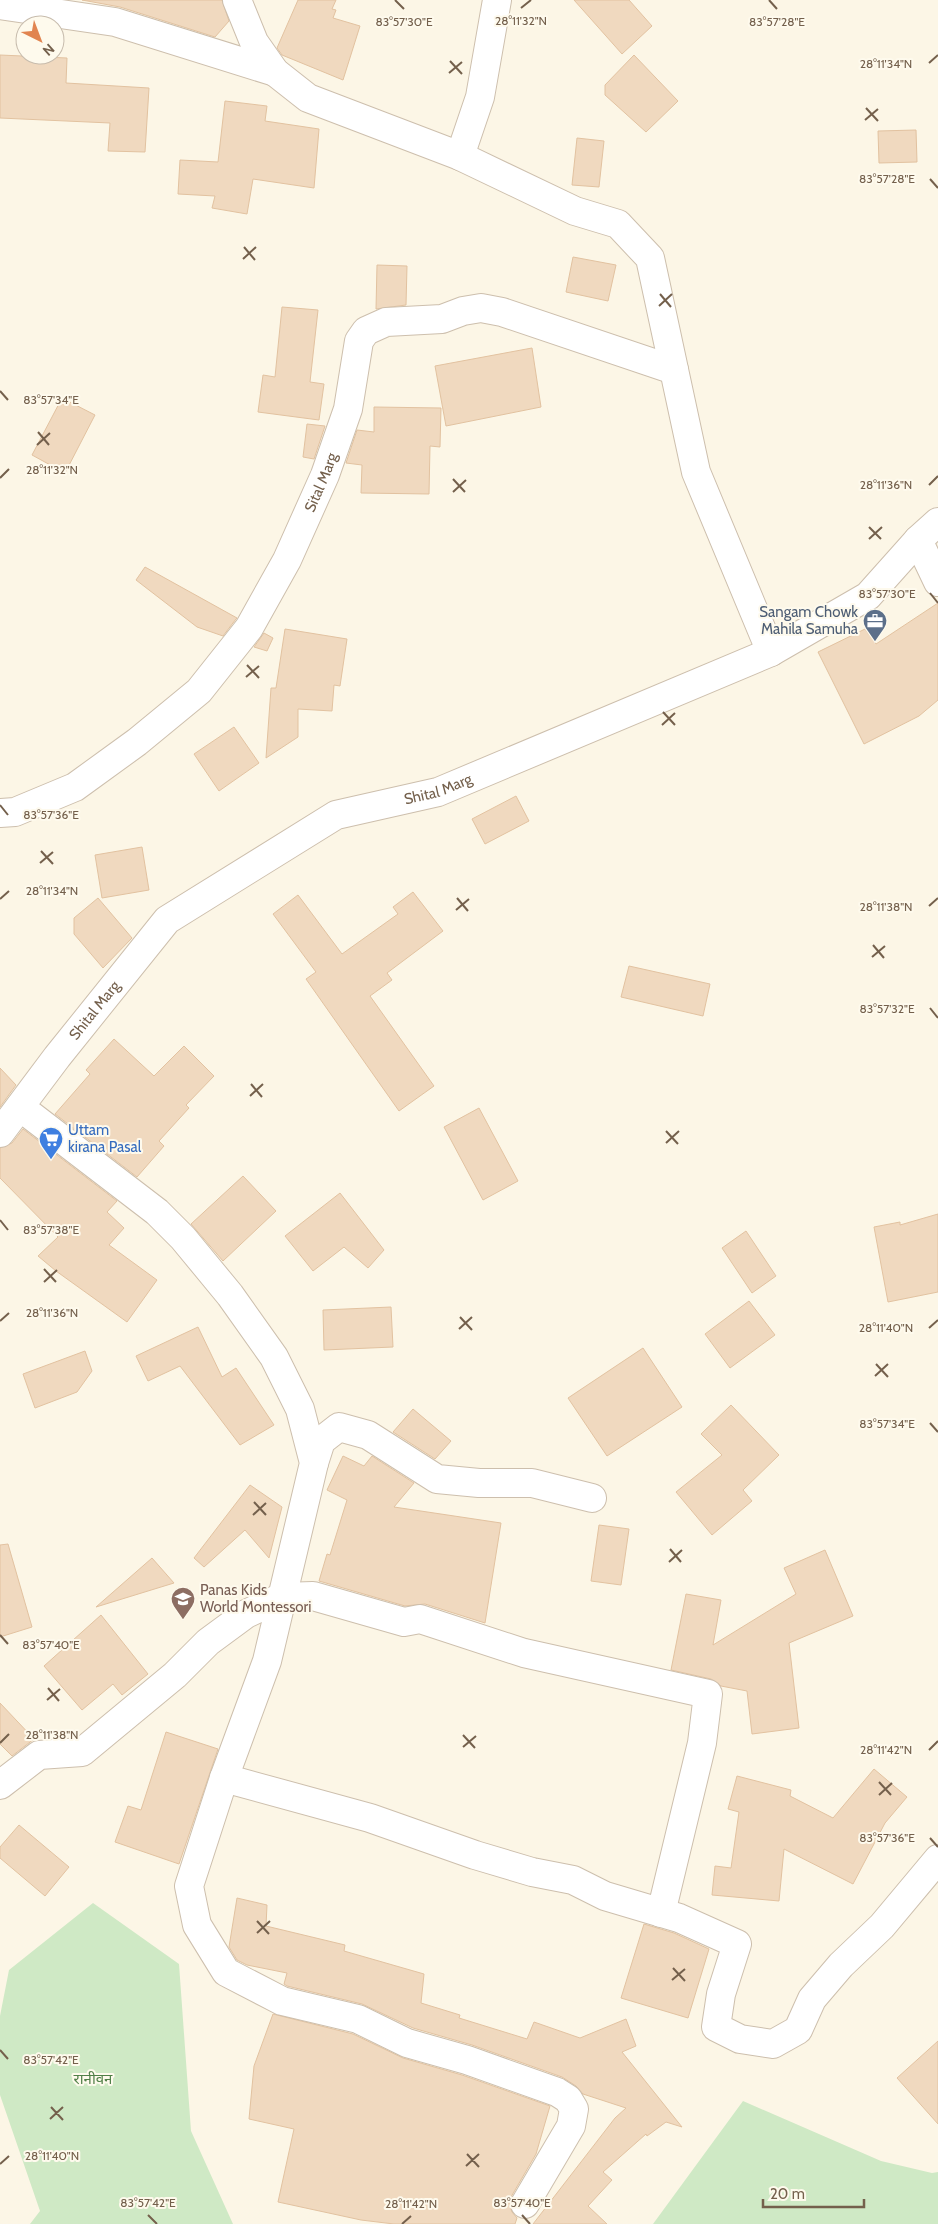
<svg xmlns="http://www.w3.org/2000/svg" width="938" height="2224" font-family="Cabin,'Noto Sans Devanagari',sans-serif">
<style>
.green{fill:#cfe9c5}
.building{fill:#f0d9bf;stroke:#e2c2a0}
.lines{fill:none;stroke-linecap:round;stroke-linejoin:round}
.minor-casing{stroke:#cdbfad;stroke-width:30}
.minor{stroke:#fff;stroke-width:28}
.ticks{fill:none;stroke:#74604c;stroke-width:2}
.labels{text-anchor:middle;stroke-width:4;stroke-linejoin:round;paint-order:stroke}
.street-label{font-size:15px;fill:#74604c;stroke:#fefaed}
.service-label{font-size:15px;fill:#4e5e75;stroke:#fefaed;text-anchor:end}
.shop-label{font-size:15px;fill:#366cbe;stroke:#fefaed;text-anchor:start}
.education-label{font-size:15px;fill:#785e54;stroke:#fefaed;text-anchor:start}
.park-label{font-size:15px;fill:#507f47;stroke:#fefaed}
.ticks-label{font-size:12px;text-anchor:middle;fill:#74604c;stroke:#fefaed;stroke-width:4;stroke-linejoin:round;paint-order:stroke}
</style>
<rect width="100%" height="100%" fill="#fcf6e6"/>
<!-- green -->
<path class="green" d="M93,1903L179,1964L191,2131L233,2224H30L40,2211L0,2095V2016L9,1970Z
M743,2101L881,2161L932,2173L938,2172V2224H653Z"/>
<!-- building -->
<path class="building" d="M82,0H222L229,21L215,37L120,7Z
M298,0H336L332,9L336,10L333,18L360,26L343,80L282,55L277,48Z
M574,0H629L652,26L622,54Z
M0,55L67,58L66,83L149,88L145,152L108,151L110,123L0,118Z
M634,55L678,101L646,132L605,95V85Z
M225,101L267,106L265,121L319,129L314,188L253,179L247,214L212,208L215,196L178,194L180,160L218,162Z
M916,130L917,162L879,163L878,131Z
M577,138L604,141L599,187L572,185Z
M573,257L616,265L608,301L566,292Z
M377,265L407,266L406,305L376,309Z
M282,307L318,310L310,382L324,384L319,420L258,412L263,375L275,377Z
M532,348L541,407L446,426L435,366Z
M62,398L95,415L65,473L32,455Z
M374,407L441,408L440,447L430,446L429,494L361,493L362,465L346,463L357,430L374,432Z
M307,424L325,426L314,459L303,457Z
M145,567L237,618L236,619L223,636L197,627L136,580Z
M938,603V700L919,716L864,744L818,652L865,629L876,644Z
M285,629L347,639L340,686L334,685L332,711L298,709V737L266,758L271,688H276Z
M264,633L273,638L267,651L254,647Z
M234,727L259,763L219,791L194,754Z
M516,796L529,821L485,844L472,819Z
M142,847L149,890L102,898L95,855Z
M413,892L443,931L387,973L392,980L370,996L434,1086L399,1111L306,979L316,972L273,914L298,895L342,954L398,914L393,907Z
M98,898L132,938L103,968L74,934V918Z
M629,966L710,984L703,1016L621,997Z
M114,1039L154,1076L184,1046L214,1076L186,1105L189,1108L159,1141L164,1146L137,1177L55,1114L90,1074L86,1070Z
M0,1068L16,1085L0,1107Z
M479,1108L518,1181L483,1200L444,1127Z
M23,1129L117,1201L107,1212L124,1228L109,1245L157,1280L127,1322L56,1271L38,1256L58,1237L0,1178V1148L12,1143Z
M243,1176L276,1211L223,1261L191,1224Z
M340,1193L384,1250L368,1268L344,1247L313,1271L285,1236Z
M938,1214V1292L888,1302L874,1227L900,1222V1225Z
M746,1231L776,1276L752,1293L722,1248Z
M749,1301L775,1335L730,1368L705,1334Z
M391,1307L393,1347L324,1350L323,1310Z
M198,1327L222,1377L236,1368L274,1425L240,1445L180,1366L148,1381L136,1356Z
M643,1348L682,1407L607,1456L568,1398Z
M85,1351L92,1371L77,1392L35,1408L23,1374Z
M731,1405L779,1455L743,1490L752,1501L712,1535L676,1492L722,1455L701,1434Z
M413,1409L451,1441L435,1459L393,1432Z
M343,1456L364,1466L372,1456L414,1483L394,1507L501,1523L485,1623L425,1604L405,1606L319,1581L327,1554L330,1555L347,1500L327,1490Z
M250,1485L282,1507L269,1558L245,1530L204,1567L194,1558Z
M599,1525L629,1529L621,1585L591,1581Z
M8,1544L32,1627L0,1637V1545Z
M825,1550L853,1616L789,1643L799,1728L752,1734L747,1691L721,1686L711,1679L671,1670L686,1594L721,1600L713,1645L796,1594L784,1568Z
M152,1558L174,1583L96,1607Z
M101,1615L148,1674L122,1695L113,1684L82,1710L44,1666Z
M0,1703L34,1739L12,1756L0,1744Z
M166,1732L218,1749L179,1864L115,1842L128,1806L141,1810Z
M874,1769L907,1797L885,1823L853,1884L784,1849L779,1901L712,1895L715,1866L731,1868L739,1812L728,1809L737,1776L791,1790L790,1796L833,1818Z
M19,1825L69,1867L45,1896L0,1858V1847Z
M237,1898L267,1905L266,1926L345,1945L344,1951L424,1974L421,2003L460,2015L459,2018L527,2039L534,2022L580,2038L626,2019L636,2046L622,2052L682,2127L666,2122L647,2136L646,2134L603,2172L612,2180L588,2206L607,2224H533L615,2118L626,2108L583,2094L576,2086L562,2077L472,2045L413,2028L362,2004L287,1986L284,1984L287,1973L247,1965L237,1960L229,1947Z
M644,1924L674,1933L709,1949L688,2018L621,1998Z
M273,2014L353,2034L403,2058L462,2075L550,2106L536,2154L511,2197L509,2204L512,2212L517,2218L515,2224H394L361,2220L278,2202L294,2129L249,2119L254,2066Z
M938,2041V2124L897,2078Z"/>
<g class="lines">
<defs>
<g id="minor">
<path d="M237,0L254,42L275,72L308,98L460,156L575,211L618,224L650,258L696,472L771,652"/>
<path d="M0,5L115,22L275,72"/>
<path d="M460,156L480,97L497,0"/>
<path d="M918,540L938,582"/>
<path id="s1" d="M0,813L15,812L75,787L137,742L199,691L249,628L287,560L325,475L348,409L359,341L366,331L386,322L442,319L463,311L481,308L502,312L674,370"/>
<path d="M20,1107L157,1212L183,1238L230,1295L274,1357L300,1409L314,1463L267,1661L224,1778L189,1886L197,1925L226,1972L282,2001L358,2019L407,2043L467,2060L557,2092L568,2099L574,2109L571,2126L525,2204"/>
<path id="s2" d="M0,1133L57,1057L167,920L336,815L438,792L771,652L868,596L918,540L938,522"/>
<path d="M314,1463L321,1441L339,1427L368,1435L437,1479L479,1483H532L592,1498"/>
<path d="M224,1778L370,1818L475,1855L532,1872L573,1880L605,1896L679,1918L737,1944L721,1994L716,2027L740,2039L773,2044L798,2030L812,1999L841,1965L882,1926L938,1859"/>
<path d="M0,1785L39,1755L82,1752L175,1675L208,1642L246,1614L282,1597L313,1596L404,1622L420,1619L524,1653L708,1694L702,1743L661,1913"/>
</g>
</defs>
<!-- minor casing -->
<use href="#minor" class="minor-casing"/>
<!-- minor -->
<use href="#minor" class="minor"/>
</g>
<!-- ticks -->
<path class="ticks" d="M395,0L404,9M769,0L777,9M521,8L531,0M450,61L462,74M929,63L938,55M449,73L462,62M866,108L878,121M865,120L878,109M930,179L938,188M244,247L255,260M243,259L256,247M660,294L671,307M659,306L672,294M0,391L8,400M38,432L49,445M37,445L50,433M0,478L9,469M453,479L465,492M929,485L938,476M453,492L466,480M869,527L881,539M869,539L882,527M930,593L938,603M247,665L259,678M246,677L259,666M663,712L675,725M662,725L675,713M0,805L8,815M41,851L53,864M40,863L53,852M457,898L468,911M0,899L9,891M929,906L938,898M456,910L469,899M873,945L884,958M872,957L885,946M930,1008L938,1018M251,1084L262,1097M250,1096L263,1084M666,1131L678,1144M666,1143L679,1131M0,1220L8,1230M44,1269L56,1282M44,1282L57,1270M460,1317L472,1330M0,1321L9,1313M929,1328L938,1320M459,1329L472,1317M876,1364L888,1377M875,1376L888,1364M930,1423L938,1432M254,1502L266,1515M253,1515L266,1503M670,1549L681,1562M669,1562L682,1550M0,1635L8,1644M48,1688L59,1701M47,1700L60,1689M463,1735L475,1748M0,1743L9,1734M463,1747L476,1736M929,1750L938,1741M879,1782L891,1795M879,1795L892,1783M930,1838L938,1847M257,1921L269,1934M257,1933L270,1921M673,1968L685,1981M672,1980L685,1969M0,2050L8,2059M51,2107L63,2120M50,2119L63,2107M467,2154L479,2167M0,2164L9,2156M466,2166L479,2154M148,2215L157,2224M522,2215L530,2224M402,2224L411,2216"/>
<!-- icons -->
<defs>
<symbol id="office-pin" viewBox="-11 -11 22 30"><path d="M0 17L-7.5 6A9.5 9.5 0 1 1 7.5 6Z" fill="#5c6f8a" stroke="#fefaed"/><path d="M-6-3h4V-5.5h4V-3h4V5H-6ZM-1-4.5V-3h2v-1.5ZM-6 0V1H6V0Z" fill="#fff"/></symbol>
<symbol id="supermarket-pin" viewBox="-11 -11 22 30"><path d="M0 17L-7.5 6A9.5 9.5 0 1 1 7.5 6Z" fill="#3f7fe0" stroke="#fefaed"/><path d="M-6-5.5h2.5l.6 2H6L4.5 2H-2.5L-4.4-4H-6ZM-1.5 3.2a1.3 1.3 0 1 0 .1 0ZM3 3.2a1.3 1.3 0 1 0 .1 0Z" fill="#fff"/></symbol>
<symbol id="school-pin" viewBox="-11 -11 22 30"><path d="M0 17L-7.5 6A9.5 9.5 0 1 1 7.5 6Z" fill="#8d6e63" stroke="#fefaed"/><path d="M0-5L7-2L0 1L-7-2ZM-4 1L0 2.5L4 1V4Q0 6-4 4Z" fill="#fff"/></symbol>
</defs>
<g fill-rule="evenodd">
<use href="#office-pin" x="861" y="607" width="28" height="38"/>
<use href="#supermarket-pin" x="37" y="1125" width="28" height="38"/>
<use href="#school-pin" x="169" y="1585" width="28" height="38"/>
</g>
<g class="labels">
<!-- street labels -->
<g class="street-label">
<text dy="5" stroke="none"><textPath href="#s1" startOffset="480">Sital Marg</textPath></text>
<text dy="5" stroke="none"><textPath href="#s2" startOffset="575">Shital Marg</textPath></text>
<text dy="5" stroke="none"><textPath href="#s2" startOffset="155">Shital Marg</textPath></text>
</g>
<!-- service labels -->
<g class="service-label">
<text x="858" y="617">Sangam Chowk<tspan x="858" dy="17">Mahila Samuha</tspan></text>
</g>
<!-- shop labels -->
<g class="shop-label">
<text x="68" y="1135">Uttam<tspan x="68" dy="17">kirana Pasal</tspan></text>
</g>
<!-- education labels -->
<g class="education-label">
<text x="200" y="1595">Panas Kids<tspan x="200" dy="17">World Montessori</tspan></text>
</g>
<!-- park labels -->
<g class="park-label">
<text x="93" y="2084">रानीवन</text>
</g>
</g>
<g class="ticks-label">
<text x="521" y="25">28°11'32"N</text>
<text x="404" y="26">83°57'30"E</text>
<text x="777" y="26">83°57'28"E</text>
<text x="886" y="68">28°11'34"N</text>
<text x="887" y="183">83°57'28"E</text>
<text x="51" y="404">83°57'34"E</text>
<text x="52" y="474">28°11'32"N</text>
<text x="886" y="489">28°11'36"N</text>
<text x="887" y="598">83°57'30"E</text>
<text x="51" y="819">83°57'36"E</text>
<text x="52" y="895">28°11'34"N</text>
<text x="886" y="911">28°11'38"N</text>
<text x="887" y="1013">83°57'32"E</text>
<text x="51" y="1234">83°57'38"E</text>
<text x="52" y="1317">28°11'36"N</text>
<text x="886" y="1332">28°11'40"N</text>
<text x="887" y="1428">83°57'34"E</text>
<text x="51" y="1649">83°57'40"E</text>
<text x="52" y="1739">28°11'38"N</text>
<text x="886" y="1754">28°11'42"N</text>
<text x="887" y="1842">83°57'36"E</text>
<text x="51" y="2064">83°57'42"E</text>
<text x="52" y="2160">28°11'40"N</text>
<text x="148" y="2207">83°57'42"E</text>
<text x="522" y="2207">83°57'40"E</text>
<text x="411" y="2208">28°11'42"N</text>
</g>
<!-- north arrow -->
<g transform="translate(40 40) rotate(138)"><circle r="24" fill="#fefaed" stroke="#c7bcad"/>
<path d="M0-4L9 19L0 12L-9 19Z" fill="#e18450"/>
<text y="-8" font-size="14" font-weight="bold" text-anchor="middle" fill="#74604c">N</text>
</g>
<!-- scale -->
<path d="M763 2199v8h101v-8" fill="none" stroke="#74604c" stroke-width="2.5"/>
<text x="770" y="2199" font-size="15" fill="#74604c" stroke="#fefaed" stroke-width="4" paint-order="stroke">20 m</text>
</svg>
